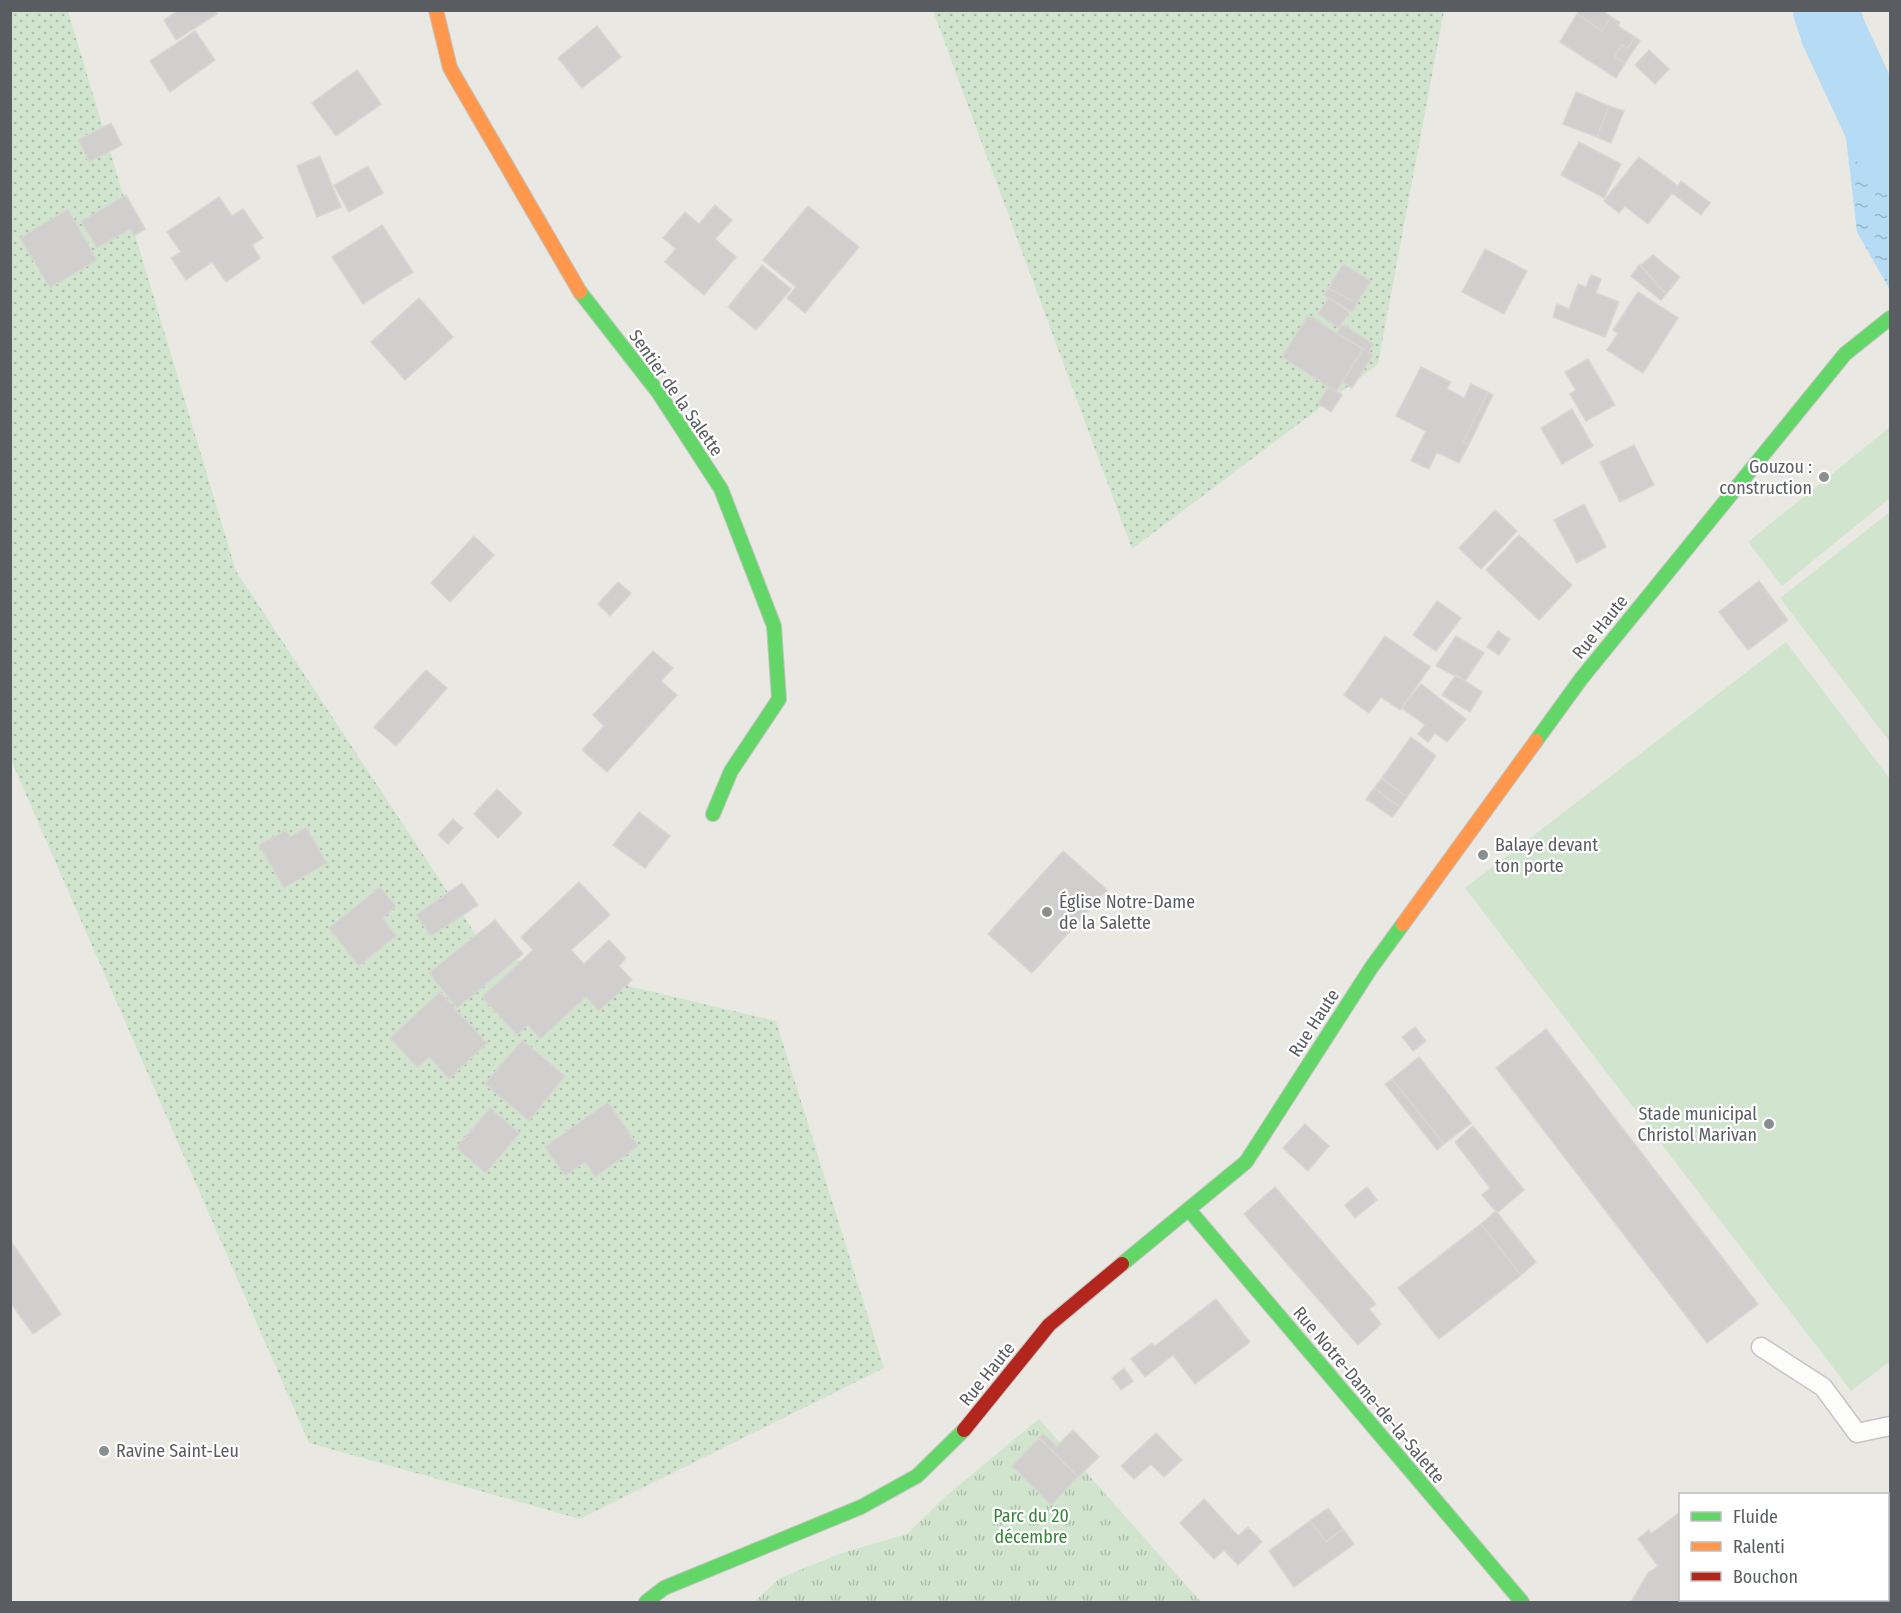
<svg xmlns="http://www.w3.org/2000/svg" width="1901" height="1613" font-family="'Fira Sans Condensed',sans-serif">
<style>
.grass{fill:url(#grass-dots)}
.park{fill:url(#park-tufts)}
.pitch{fill:#d1e5ce}
.water{fill:url(#water-ripples)}
.lines{fill:none;stroke-linecap:round;stroke-linejoin:round}
.river{stroke:#b6dbf4;stroke-width:66}
.building{fill:#d0cfcd;stroke:#d8d6d2;stroke-width:1.5}
.lane-casing{stroke:#c5c5c4;stroke-width:21}
.fast-casing{stroke:#c5c5c3;stroke-width:16}
.slow-casing{stroke:#c5c5c3;stroke-width:16}
.jam-casing{stroke:#c5c5c3;stroke-width:16}
.lane{stroke:#fcfcfb;stroke-width:18}
.fast{stroke:#63d668;stroke-width:14}
.slow{stroke:#ff974d;stroke-width:14}
.jam{stroke:#b3261e;stroke-width:14}
.poi-dot{fill:#8b8e8e;stroke:#fff;stroke-width:2}
.labels{text-anchor:middle;stroke-width:4.5;stroke-linejoin:round;paint-order:stroke}
.street-label{font-size:18px;fill:#595d61;stroke:#fff}
.poi-label{font-size:18px;fill:#595d61;stroke:#fff;text-anchor:start}
.park-label{font-size:18px;fill:#378239;stroke:#fff}
</style>
<defs>
<pattern id="grass-dots" width="8" height="8" patternUnits="userSpaceOnUse" patternTransform="scale(1.5)"><rect width="8" height="8" fill="#d1e5ce"/><path d="M2 2h.1M6 6h.1" fill="none" stroke="#adbdab" stroke-width="1.8" stroke-linecap="round"/></pattern>
<pattern id="park-tufts" width="24" height="20" patternUnits="userSpaceOnUse" patternTransform="scale(1.5)"><rect width="24" height="20" fill="#d1e5ce"/><path d="M3 7l-1-3M5 7V3M7 7l1-3M15 17l-1-3M17 17v-4M19 17l1-3" fill="none" stroke="#adbdab"/></pattern>
<pattern id="water-ripples" width="26" height="14" patternUnits="userSpaceOnUse" patternTransform="scale(1.5)"><rect width="26" height="14" fill="#b6dbf4"/><path d="M2 4q2-2 4 0t4 0M15 11q2-2 4 0t4 0" fill="none" stroke="#97b5c9"/></pattern>
</defs>
<rect width="100%" height="100%" fill="#e9e8e3"/>
<!-- grass -->
<path class="grass" d="M10,11H68L236,571L488,953L776,1021L884,1368L580,1519L309,1443L11,760Z
M933,11H1444L1378,364L1132,549Z"/>
<!-- park -->
<path class="park" d="M1039,1419L1201,1602H754L780,1578L842,1553L907,1534L947,1495Z"/>
<!-- pitch -->
<path class="pitch" d="M1890,427V498L1782,586L1748,542Z
M1890,512V742L1780,598Z
M1786,642L1890,779V1361L1851,1391L1465,888Z"/>
<!-- water -->
<path class="water" d="M1834,34L1890,106V290L1857,232Z"/>
<g class="lines">
<!-- river -->
<path class="river" d="M1826,10L1834,34L1890,154"/>
</g>
<!-- building -->
<path class="building" d="M179,10H215L217,14L176,40L164,20Z
M1579,10H1602L1611,17L1602,31L1577,14Z
M1577,14L1602,31L1611,17L1620,22L1618,26L1635,37L1628,48L1622,45L1614,57L1625,63L1616,78L1560,42Z
M597,26L621,57L582,88L558,58Z
M195,31L215,60L170,92L150,61Z
M1635,37L1640,41L1625,63L1614,57L1622,45L1628,48Z
M1649,50L1669,69L1655,84L1635,65Z
M357,70L381,104L336,136L312,103Z
M1576,92L1609,106L1597,137L1563,124Z
M1609,106L1624,111L1611,143L1597,137Z
M111,123L122,145L89,162L78,140Z
M1579,142L1621,164L1604,198L1561,175Z
M320,156L341,207L317,217L297,166Z
M1639,157L1678,186L1681,181L1710,203L1701,215L1672,193L1648,224L1625,206L1619,213L1604,201Z
M368,166L383,193L349,212L334,185Z
M126,195L145,229L134,236L130,229L97,248L81,221Z
M219,197L232,216L243,209L263,238L252,245L260,258L226,282L212,262L186,280L171,258L181,252L167,232Z
M715,205L732,220L715,239L736,257L704,295L665,262L676,249L663,238L685,212L699,224Z
M808,206L859,247L805,313L787,298L796,287L763,260Z
M68,209L97,260L50,288L20,238Z
M382,225L413,272L363,304L332,257Z
M1485,249L1527,271L1504,314L1462,292Z
M1653,255L1680,277L1666,294L1640,266Z
M1343,264L1371,281L1357,303L1328,288Z
M1640,264L1666,294L1661,300L1631,276Z
M762,265L791,289L756,330L728,307Z
M1591,275L1601,279L1596,293L1619,302L1605,337L1553,317L1557,304L1569,309L1578,284L1586,287Z
M1328,288L1357,303L1352,312L1324,295Z
M1638,292L1678,318L1643,373L1607,350L1618,334L1613,330Z
M419,298L453,337L405,380L371,342Z
M1328,298L1349,312L1339,328L1318,314Z
M1308,315L1363,349L1336,392L1282,357Z
M1342,324L1374,344L1369,352L1373,355L1352,388L1342,382L1363,349L1337,333Z
M1588,359L1615,405L1586,421L1570,394L1576,390L1565,372Z
M1421,367L1451,382L1447,389L1464,398L1471,384L1488,392L1463,442L1469,444L1459,463L1437,452L1429,469L1411,461L1426,431L1396,416Z
M1328,387L1342,395L1331,412L1318,403Z
M1488,392L1493,395L1469,444L1463,442Z
M1572,409L1593,446L1562,464L1541,428Z
M1634,445L1654,485L1620,502L1600,462Z
M1584,504L1606,547L1577,563L1554,520Z
M1495,510L1517,531L1481,569L1459,548Z
M1519,535L1572,585L1539,620L1486,570Z
M474,536L494,555L450,602L431,583Z
M1759,581L1788,620L1748,650L1719,612Z
M618,582L631,593L610,616L598,604Z
M1437,601L1461,618L1436,651L1413,635Z
M1498,631L1510,639L1499,655L1487,647Z
M1385,636L1430,667L1400,710L1381,697L1369,713L1344,695Z
M1456,636L1484,653L1465,681L1436,666Z
M653,651L673,668L661,681L677,695L607,772L582,750L604,726L593,715Z
M426,670L447,688L396,746L374,727Z
M1456,675L1482,692L1470,712L1442,695Z
M1421,684L1466,719L1447,742L1435,733L1428,742L1418,734L1425,725L1402,708Z
M1411,737L1436,756L1407,797L1382,778Z
M1382,778L1407,797L1400,807L1374,788Z
M1374,788L1400,807L1392,817L1366,799Z
M497,789L522,813L498,838L474,814Z
M639,812L670,836L645,868L613,845Z
M453,819L463,828L448,844L438,835Z
M306,827L327,863L284,888L259,845L286,830L290,837Z
M1063,851L1107,890L1032,973L988,934Z
M579,882L610,915L571,950L584,964L609,940L626,958L619,966L632,980L599,1011L586,997L540,1039L528,1025L517,1035L482,997L533,950L521,937Z
M462,883L478,905L431,936L416,915Z
M380,887L396,906L383,918L396,936L359,966L329,928Z
M495,920L523,954L457,1008L429,973Z
M440,992L487,1043L449,1079L429,1057L418,1068L390,1038Z
M1415,1027L1426,1041L1413,1051L1402,1037Z
M1546,1029L1758,1304L1707,1343L1496,1068Z
M522,1040L565,1076L529,1121L485,1084Z
M1419,1057L1471,1123L1444,1144L1392,1079Z
M1392,1079L1444,1144L1437,1150L1385,1084Z
M608,1102L638,1146L595,1177L585,1162L565,1176L545,1147Z
M490,1108L520,1133L486,1173L456,1148Z
M1305,1124L1329,1146L1308,1171L1283,1148Z
M1473,1126L1524,1190L1497,1213L1482,1195L1490,1188L1455,1142Z
M1275,1187L1376,1304L1369,1309L1381,1324L1358,1345L1244,1214Z
M1367,1187L1377,1200L1355,1218L1345,1205Z
M1496,1211L1536,1262L1521,1275L1481,1224Z
M1481,1224L1521,1275L1439,1339L1398,1288Z
M12,1243L61,1314L33,1334L10,1302Z
M1216,1299L1250,1342L1195,1384L1173,1355L1145,1377L1131,1359L1152,1343L1155,1346Z
M1124,1368L1133,1381L1121,1390L1112,1378Z
M1073,1430L1099,1457L1078,1477L1039,1438L1043,1434L1057,1446Z
M1156,1433L1182,1460L1164,1477L1151,1464L1134,1479L1121,1466Z
M1039,1438L1078,1477L1051,1505L1012,1466Z
M1204,1499L1238,1536L1248,1527L1262,1542L1238,1565L1224,1550L1214,1559L1180,1523Z
M1328,1508L1343,1529L1326,1542L1310,1521Z
M1680,1512V1600H1759L1761,1602H1631L1648,1573L1658,1566L1638,1539L1649,1530L1651,1534Z
M1310,1521L1326,1542L1343,1529L1354,1544L1294,1587L1269,1551Z
M1843,1600H1883L1885,1602H1845Z"/>
<g class="lines">
<defs>
<path id="lane" d="M1761,1347L1823,1387L1857,1433L1890,1426"/>
<path id="fast" d="M580,292L658,392L721,489L774,626L779,699L731,771L713,814
M1536,741L1581,679L1845,354L1890,318
M1190,1211L1522,1602
M1122,1264L1246,1162L1371,968L1403,924
M646,1602L664,1588L861,1507L917,1476L964,1430"/>
<path id="slow" d="M436,10L450,68L580,292
M1403,924L1536,741"/>
<path id="jam" d="M964,1430L1049,1325L1122,1264"/>
</defs>
<!-- lane casing -->
<use href="#lane" class="lane-casing"/>
<!-- fast casing -->
<use href="#fast" class="fast-casing"/>
<!-- slow casing -->
<use href="#slow" class="slow-casing"/>
<!-- jam casing -->
<use href="#jam" class="jam-casing"/>
<!-- lane -->
<use href="#lane" class="lane"/>
<!-- fast -->
<use href="#fast" class="fast"/>
<!-- slow -->
<use href="#slow" class="slow"/>
<!-- jam -->
<use href="#jam" class="jam"/>
</g>
<!-- markers -->
<g class="poi-dot">
<circle cx="1824" cy="477" r="6"/>
<circle cx="1483" cy="855" r="6"/>
<circle cx="1047" cy="912" r="6"/>
<circle cx="1769" cy="1124" r="6"/>
<circle cx="104" cy="1451" r="6"/>
</g>
<g class="labels">
<!-- street labels -->
<g class="street-label">
<text transform="translate(676 393) rotate(55)" y="6">Sentier de la Salette</text>
<text transform="translate(1600 627) rotate(-51)" y="6">Rue Haute</text>
<text transform="translate(1314 1023) rotate(-57)" y="6">Rue Haute</text>
<text transform="translate(987 1374) rotate(-51)" y="6">Rue Haute</text>
<text transform="translate(1369 1395) rotate(50)" y="6">Rue Notre-Dame-de-la-Salette</text>
</g>
<!-- poi labels -->
<g class="poi-label">
<text x="1812" y="473" text-anchor="end">Gouzou :<tspan x="1812" dy="21">construction</tspan></text>
<text x="1495" y="851">Balaye devant<tspan x="1495" dy="21">ton porte</tspan></text>
<text x="1059" y="908">Église Notre-Dame<tspan x="1059" dy="21">de la Salette</tspan></text>
<text x="1757" y="1120" text-anchor="end">Stade municipal<tspan x="1757" dy="21">Christol Marivan</tspan></text>
<text x="116" y="1457">Ravine Saint-Leu</text>
</g>
<!-- park labels -->
<g class="park-label">
<text x="1031" y="1522">Parc du 20<tspan x="1031" dy="21">décembre</tspan></text>
</g>
</g>
<!-- border -->
<rect width="1901" height="1613" fill="none" stroke="#595d61" stroke-width="24"/>
<!-- legend -->
<rect x="1679" y="1493" width="210" height="108" fill="#ffffff" stroke="#bdbec0" stroke-width="1.5"/>
<rect x="1691" y="1512" width="30" height="9" fill="#63d668" stroke="#bdbec0" stroke-width="1.5"/>
<text x="1733" y="1523" font-size="18" fill="#595d61">Fluide</text>
<rect x="1691" y="1542" width="30" height="9" fill="#ff974d" stroke="#bdbec0" stroke-width="1.5"/>
<text x="1733" y="1553" font-size="18" fill="#595d61">Ralenti</text>
<rect x="1691" y="1572" width="30" height="9" fill="#b3261e" stroke="#bdbec0" stroke-width="1.5"/>
<text x="1733" y="1583" font-size="18" fill="#595d61">Bouchon</text>
</svg>
